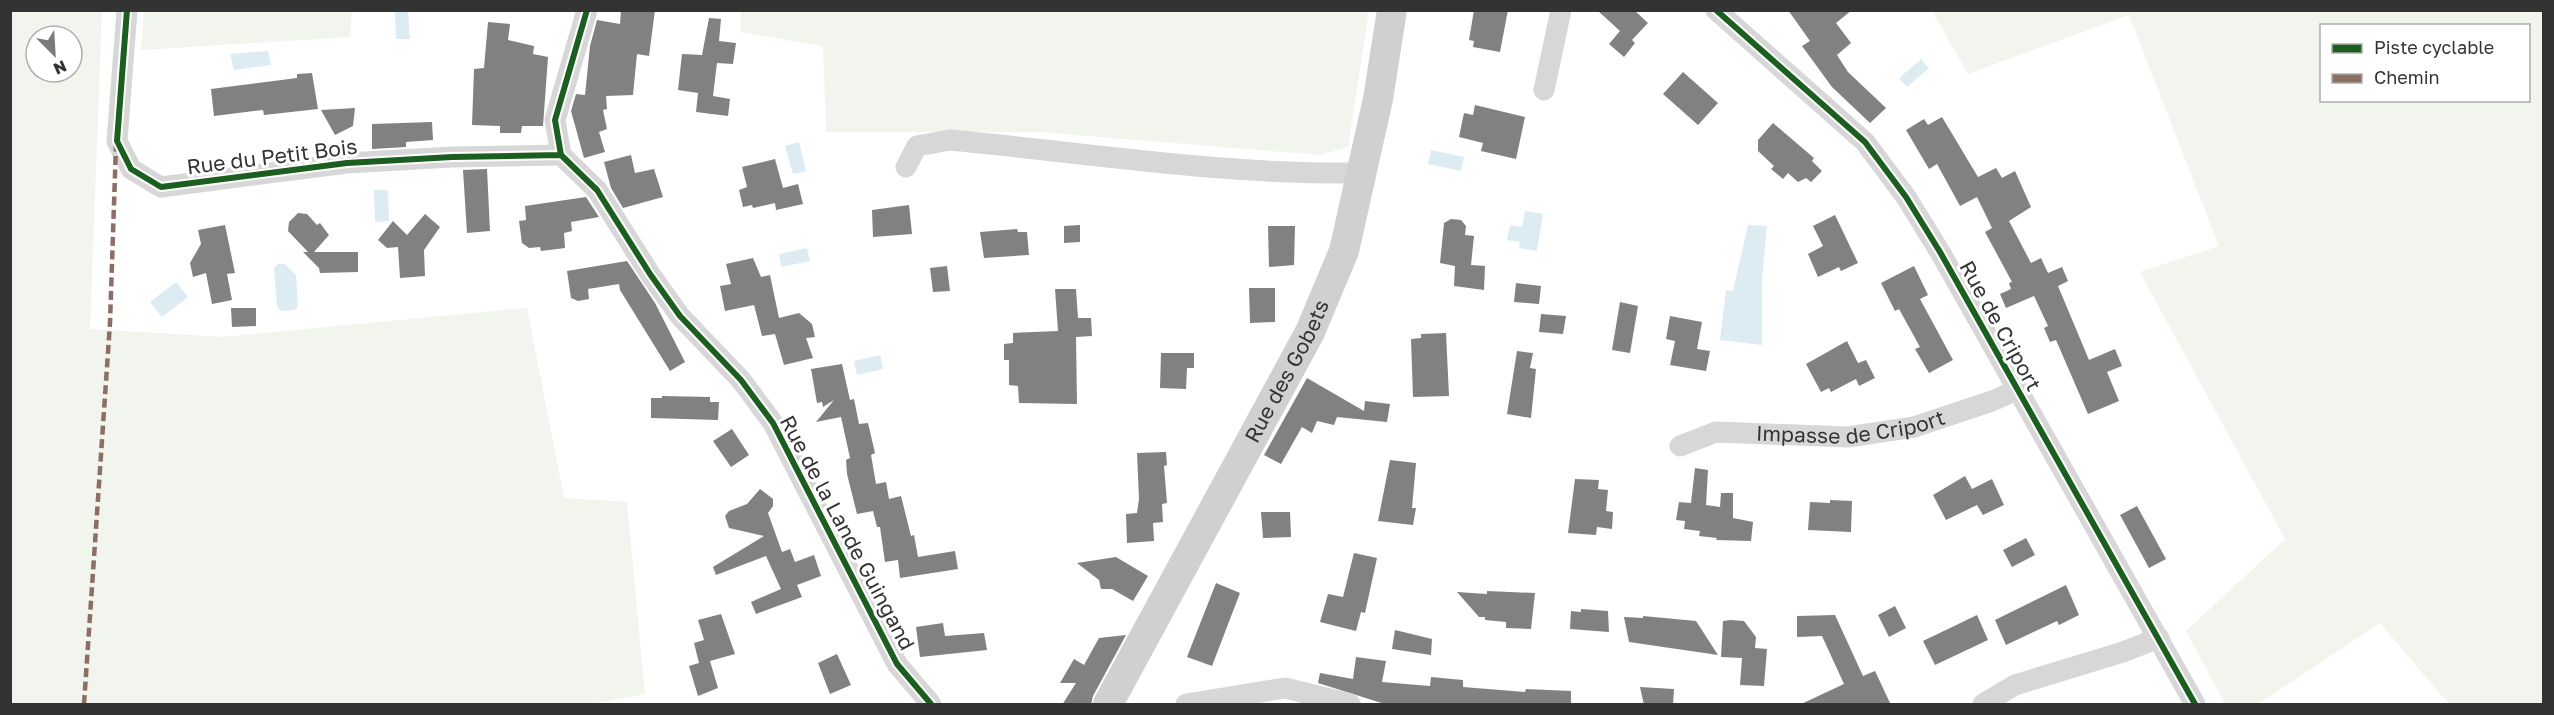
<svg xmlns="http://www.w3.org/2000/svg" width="2554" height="715" font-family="'Golos Text',sans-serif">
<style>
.green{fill:#f1f5ed;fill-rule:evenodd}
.water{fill:#ddebf3}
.building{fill:#818181}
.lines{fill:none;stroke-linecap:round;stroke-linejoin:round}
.minor{stroke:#d7d7d7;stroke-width:21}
.secondary{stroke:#d0d0d0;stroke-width:30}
.quiet{stroke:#8d6e63;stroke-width:4.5;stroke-dasharray:9 4.5;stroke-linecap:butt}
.cycleway-casing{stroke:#fff;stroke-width:10}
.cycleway{stroke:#1b5e20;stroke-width:6}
.labels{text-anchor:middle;stroke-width:6;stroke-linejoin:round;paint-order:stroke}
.street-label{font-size:21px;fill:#333;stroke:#fff}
</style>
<rect width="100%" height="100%" fill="#fff"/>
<!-- green -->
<path class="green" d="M741,10L1369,11L1348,147L1320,155L1038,132H826L823,46L740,32Z
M10,11H102L90,329L222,337L527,308L564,498L627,502L645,694L592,704H11ZM36,36H72V72H36Z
M144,11V10L352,11L350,37L141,50Z
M1932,11H2543V704H2449L2380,623L2258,704H2225L2186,631L2285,539L2140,272L2219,246L2129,15L1968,74ZM2322,26H2528V100H2322Z"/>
<!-- water -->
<path class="water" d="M395,11H408L410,39H396Z
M268,51L271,65L234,70L230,54Z
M1921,59L1929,68L1907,87L1899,78Z
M799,142L806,171L793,174L785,146Z
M1431,150L1464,157L1461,171L1428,164Z
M374,190H388L389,221L375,222Z
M1525,211L1543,214L1537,251L1519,248L1520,242L1507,240L1510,225L1522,227Z
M1748,225L1767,226L1762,279V345L1720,340L1726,290L1733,291Z
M807,248L810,261L781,267L779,254Z
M278,264H285L296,275L298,306L295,310L281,311L277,307L274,268Z
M176,282L188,297L162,317L150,302Z
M880,355L883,369L857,375L854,361Z"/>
<!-- building -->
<path class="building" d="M621,10H655L649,56L637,54L633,95L606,96L607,109L603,110L607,129L599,132L605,152L584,158L571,111L576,94L585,95L590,46L597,20L620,24Z
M1474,10H1508L1500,52L1473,47L1474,41L1469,40Z
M1597,10H1634L1648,23L1632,40L1635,43L1624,57L1609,44L1620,31Z
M1788,10H1852L1836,23L1851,43L1837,55L1848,72L1886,108L1870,123L1832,87L1802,46L1810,41Z
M709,18L721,19L719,41L736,43L733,64L717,63L713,96L730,99L728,116L696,112L698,93L678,90L682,54L702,55Z
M488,22L510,24L508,40L534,46L533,54L548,57L543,126H522L521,133H500V126L472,125L474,69L484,68Z
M1683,72L1718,103L1698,125L1663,94Z
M312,73L318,109L264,115L263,110L214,116L211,89L297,78V74Z
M1475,105L1525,117L1516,159L1481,151L1483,143L1459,137L1464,113L1473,115Z
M355,108L353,126L335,135L321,110Z
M1942,117L1978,177L1996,168L2002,178L2015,171L2031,207L2009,221L2031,263L2041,258L2048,273L2062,267L2068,281L2058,286L2089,360L2115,349L2122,366L2107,372L2119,401L2088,414L2056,340L2050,342L2044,328L2048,326L2034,296L2006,308L2000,294L2011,289L2009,283L2012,282L1985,232L1992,228L1977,197L1960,206L1937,164L1929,169L1906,130L1924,119L1928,125Z
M432,122L433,140L406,142V147L372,149V124Z
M1773,123L1814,158L1812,161L1822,171L1811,182L1806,178L1798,182L1788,173L1783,179L1771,169L1774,166L1758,151V140Z
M631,155L635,173L654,169L663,197L623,208L611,188L604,162Z
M775,159L783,188L798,184L803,204L776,210L775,203L753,208L752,205L743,207L739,190L747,187L742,167Z
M487,169L490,231L467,233L463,170Z
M586,197L599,217L571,222L572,231L564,233L565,248L541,251L540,247L529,248L522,243L519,221L526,220L525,206Z
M909,205L912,234L873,237L872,210Z
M298,213L307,214L317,225L320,223L329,235L314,252H358V272L320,273L319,268L303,252H308L288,231L289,222Z
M425,214L440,227L424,250L425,276L400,278L398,247L387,248L378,240L393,221L407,235Z
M1835,215L1858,263L1841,271L1839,267L1818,277L1808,254L1823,246L1813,226Z
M1451,219L1461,220L1466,226L1465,235L1474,236L1471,265L1485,266L1484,290L1454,286L1455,266L1440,263L1444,223Z
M225,225L235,273L227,274L232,300L212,304L206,273L193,277L190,263L201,244L198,230Z
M1080,225V242L1064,243V226Z
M1268,226H1295L1294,265L1269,267Z
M1017,229L1018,232H1027L1029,255L984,258L980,232Z
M753,258L761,277L770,275L779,318L799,313L812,324L815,337L806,338L813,358L784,365L775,334L762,336L754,305L725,311L720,286L731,284L726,264Z
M627,261L655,303L685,362L670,371L620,290L619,284L588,289L589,299L578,301L571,298L567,271Z
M947,266L950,291L933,292L930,268Z
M1914,266L1928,295L1920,299L1953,360L1929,373L1915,349L1920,347L1899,309L1895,311L1881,283Z
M1516,283L1541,286L1539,304L1514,302Z
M1249,288H1275V322L1250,323Z
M1055,289H1076L1078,318H1091L1092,336L1076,337L1077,404L1019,403L1018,386L1009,385V360H1004V344L1013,343V333L1058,331Z
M1620,302L1638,306L1630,353L1612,350Z
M231,308H256V326L232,327Z
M1541,314L1566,316L1563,334L1539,332Z
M1670,316L1702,322L1697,349L1710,351L1706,371L1670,365L1675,341L1666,339Z
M1446,333L1449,396L1413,397L1411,339L1421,338V334Z
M1847,341L1858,363L1866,360L1875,378L1859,386L1856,379L1831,392L1829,388L1821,392L1806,364Z
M1517,351L1533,353L1530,368L1536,369L1531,418L1507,414Z
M1161,353H1194V368H1187L1186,389L1160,388Z
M842,364L850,400L854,399L859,424L868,423L875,453L871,455L876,484L886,482L889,499L901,496L911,536L914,535L918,557L955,551L958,569L900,578L898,560L885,562L880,527H877L873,511L857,514L847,474L846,460L850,458L841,417L816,422L834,400L823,407L822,402L817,403L811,369Z
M1307,378L1364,411L1365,401L1390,404L1387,422L1337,417L1334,425L1317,421L1312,433L1302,427L1281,464L1264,455Z
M662,396L710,397V402H719L718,420L651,418V398H662Z
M732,429L749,455L731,467L713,441Z
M1166,452L1167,465L1164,466L1167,503L1162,504L1163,522L1153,523L1154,541L1127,543L1126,514L1137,513L1139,499L1137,453Z
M1390,460L1416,463L1412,508H1416L1413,525L1378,521Z
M1695,468L1708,470L1706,505L1720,507L1721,493H1733V518L1753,522L1751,541L1716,540L1717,538L1699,536L1700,531L1684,529L1685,521L1676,520L1679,502L1691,503Z
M1965,476L1972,489L1992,479L2004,505L1983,515L1977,505L1946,520L1933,495Z
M1575,479L1599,480L1598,489L1608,490L1606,511L1613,512L1612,529L1597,527L1596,535L1568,533Z
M760,489L773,499V506L768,513L782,552L790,549L795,562L814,555L821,576L797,585L802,597L756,614L751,602L781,589L766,556L716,575L713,567L764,536L729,528L725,516L729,511L747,504Z
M1830,500L1852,501L1851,532L1808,530L1810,502L1830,503Z
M2137,506L2166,559L2149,568L2120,515Z
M1261,512H1290L1291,537L1263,538Z
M2026,538L2035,555L2012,567L2003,550Z
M1354,553L1377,558L1365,613L1361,612L1356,631L1320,622L1328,594L1343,597Z
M1116,557L1148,576L1133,601L1112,589H1101L1099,580L1077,563Z
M1216,583L1240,593L1212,666L1187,657Z
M2066,585L2079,615L2059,625L2057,621L2006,645L1995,620Z
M1487,591L1535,593L1531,629L1506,628V622L1485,620V617H1479L1457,592L1487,594Z
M1895,606L1906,628L1889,637L1878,615Z
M1581,609L1608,611L1609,632L1570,629L1571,611L1581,612Z
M721,614L735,654L710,661L718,688L698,696L689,666L699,663L694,643L704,640L698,620Z
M1835,615L1863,676L1875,671L1891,705H1799L1844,684L1822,636L1797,637V616Z
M1977,615L1988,640L1935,665L1923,641Z
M1643,616L1696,621L1718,655L1629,642L1624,617L1643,618Z
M1730,620L1744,621L1756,637L1755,648L1767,649L1764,686L1740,685L1742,658L1721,657L1723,621Z
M943,623L945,636L984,633L987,650L920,657L916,627Z
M1395,630L1432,639L1431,655L1392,649Z
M1126,635L1093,696L1091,705H1062L1076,683H1060L1074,659L1084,665L1099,638Z
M837,654L851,685L830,694L818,663Z
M1356,657L1386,661L1382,682L1430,686L1431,677L1463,680V687L1525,692L1526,689L1571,691V705H1388L1318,683L1320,673L1353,679Z
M1640,687L1674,689L1673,705H1644Z"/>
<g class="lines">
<!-- minor -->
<g class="minor">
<path d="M127,10L117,141L131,169L161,187L347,163L452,157L561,155"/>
<path d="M587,10L555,120L561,155L597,190L650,274L680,316L741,380L773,423L897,664L931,704"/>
<path d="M1716,10L1865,142L1906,197L1940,252L2195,704"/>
<path d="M1544,90L1561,10"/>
<path d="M906,167L917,146L950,140C1087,153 1223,175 1361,173"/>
<path id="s1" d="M1680,446L1716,432L1848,437L1914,427L1992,401L2017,390"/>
<path d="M1186,704L1285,688L1350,704"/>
<path d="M1983,704L2015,685L2123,652L2159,638"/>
</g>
<!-- secondary -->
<path class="secondary" id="s2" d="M1108,704L1310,332L1344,251L1378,99L1392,10"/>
<!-- quiet -->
<path class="quiet" d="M84,704L110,323L116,145"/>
<defs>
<path id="cycleway" d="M127,10L117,141L131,169L161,187L347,163L452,157L561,155
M587,10L555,120L561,155L597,190L650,274L680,316L741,380L773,423L897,664L931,704
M1716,10L1865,142L1906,197L1940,252L2195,704"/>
</defs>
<!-- cycleway casing -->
<use href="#cycleway" class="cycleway-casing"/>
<!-- cycleway -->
<use href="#cycleway" class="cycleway"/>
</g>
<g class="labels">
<!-- street labels -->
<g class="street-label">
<text transform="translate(272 157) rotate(-7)" y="7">Rue du Petit Bois</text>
<text transform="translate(2000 326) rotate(61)" y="7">Rue de Criport</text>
<text dy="7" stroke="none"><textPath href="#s2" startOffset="378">Rue des Gobets</textPath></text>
<text dy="7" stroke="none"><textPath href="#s1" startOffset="174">Impasse de Criport</textPath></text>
<text transform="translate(847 533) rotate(62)" y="7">Rue de la Lande Guingand</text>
</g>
</g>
<!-- border -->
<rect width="2554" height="715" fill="none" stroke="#333333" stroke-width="24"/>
<!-- legend -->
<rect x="2320" y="24" width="210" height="78" fill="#ffffff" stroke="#adadad" stroke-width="1.5"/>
<rect x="2332" y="44" width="30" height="9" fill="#1b5e20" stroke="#adadad" stroke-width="1.5"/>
<text x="2374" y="54" font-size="18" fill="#333333">Piste cyclable</text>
<rect x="2332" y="74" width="30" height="9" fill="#8d6e63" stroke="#adadad" stroke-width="1.5"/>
<text x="2374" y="84" font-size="18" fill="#333333">Chemin</text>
<!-- north arrow -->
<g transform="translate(54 54) rotate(156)"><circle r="28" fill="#ffffff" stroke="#adadad" stroke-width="1.5"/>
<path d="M0-4.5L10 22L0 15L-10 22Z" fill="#7a7a7a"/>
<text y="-9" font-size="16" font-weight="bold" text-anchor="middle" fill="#333333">N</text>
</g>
</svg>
